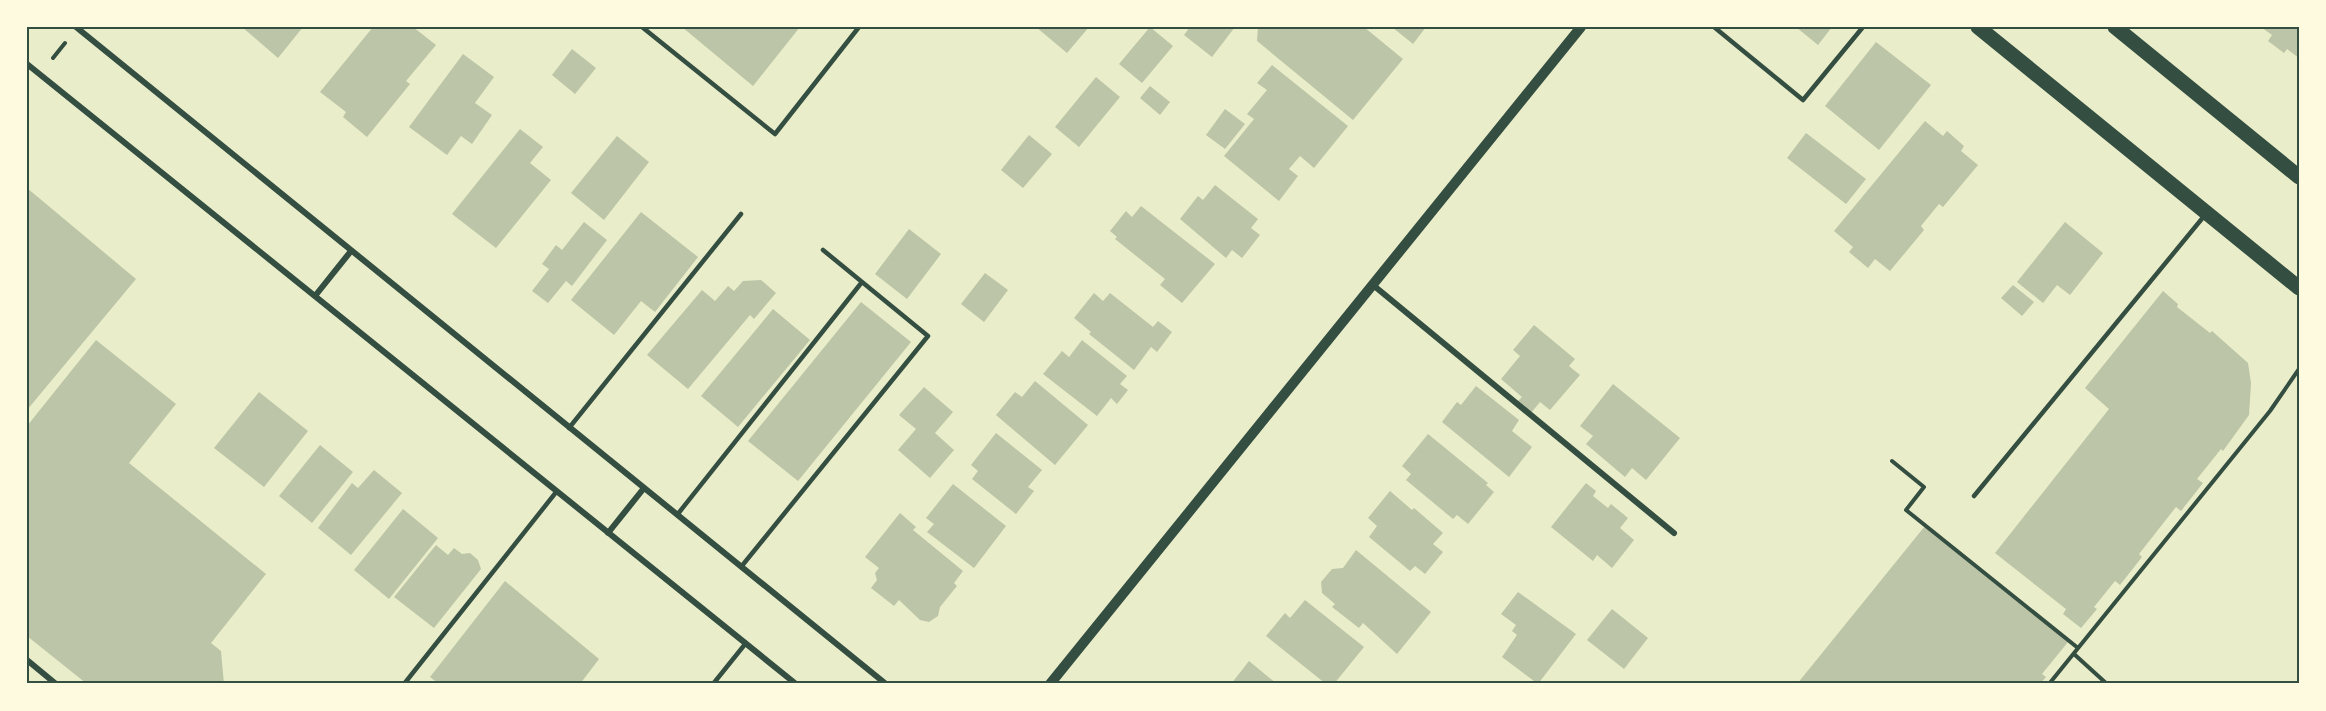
<svg xmlns="http://www.w3.org/2000/svg" width="2326" height="711" font-family="Raleway,sans-serif">
<style>
.building{fill:#bcc5a7}
.lines{fill:none;stroke-linecap:round;stroke-linejoin:round}
.path{stroke:#344e41;stroke-width:4}
.service{stroke:#344e41;stroke-width:4.5}
.minor{stroke:#344e41;stroke-width:6}
.tertiary{stroke:#344e41;stroke-width:10}
.primary{stroke:#344e41;stroke-width:15}
.neatline{fill:none;stroke:#344e41;stroke-width:2}
</style>
<rect width="100%" height="100%" fill="#e9edc9"/>
<!-- building -->
<path class="building" d="M242,27H303L278,58Z
M373,27H413L436,45L406,81L410,84L367,137L343,117L346,112L320,92Z
M682,27H800L753,86Z
M1036,27H1089L1067,53Z
M1150,27L1173,46L1142,83L1119,64Z
M1190,27H1235L1212,57L1184,35Z
M1258,27H1364L1403,59L1353,120L1257,41Z
M1392,27H1426L1413,44Z
M1796,27H1832L1818,45Z
M2261,27H2299V58L2287,49L2284,53L2268,41L2272,35Z
M1876,42L1931,85L1879,150L1825,106Z
M572,49L596,68L575,94L552,75Z
M463,54L494,77L475,103L492,115L472,144L461,136L447,155L409,127Z
M1272,65L1348,126L1314,168L1300,156L1289,169L1298,176L1279,201L1224,156L1254,119L1247,114L1267,90L1257,83Z
M1096,77L1120,97L1079,147L1055,127Z
M1150,86L1170,102L1160,115L1140,98Z
M1225,109L1245,124L1225,149L1206,135Z
M1925,121L1943,136L1947,131L1964,146L1961,151L1978,165L1943,207L1939,204L1921,226L1924,230L1890,271L1875,259L1868,268L1849,252L1853,247L1834,231Z
M520,129L543,147L530,163L551,180L496,248L452,214Z
M1806,133L1866,179L1846,204L1787,158Z
M1029,135L1052,154L1023,188L1001,170Z
M617,136L649,162L604,220L571,193Z
M1215,185L1258,219L1251,228L1260,235L1242,258L1232,250L1226,258L1180,219L1198,196L1203,200Z
M27,188L136,279L27,410Z
M1141,206L1215,264L1182,303L1160,285L1165,279L1115,239L1117,237L1110,231L1126,211L1132,217Z
M641,212L698,257L655,312L641,301L614,335L571,300Z
M584,222L607,240L572,286L566,281L548,303L532,291L549,269L542,264L556,245L562,250Z
M2065,222L2103,253L2070,295L2057,285L2043,303L2017,282Z
M909,229L941,254L907,299L875,274Z
M985,273L1008,290L984,322L961,304Z
M761,280L776,293L754,319L750,315L688,389L647,355L702,290L715,301L728,286L734,291L743,281Z
M2013,285L2034,302L2022,316L2001,298Z
M2163,291L2178,304L2177,307L2210,333L2212,331L2248,363L2251,383L2249,415L2223,451L2221,449L2197,479L2203,483L2181,511L2176,507L2139,554L2142,557L2120,585L2115,581L2094,607L2097,609L2081,628L2063,614L2066,609L1995,553L2109,409L2085,388Z
M1094,293L1103,301L1110,293L1153,327L1158,321L1172,332L1157,352L1151,347L1134,370L1089,334L1091,332L1074,318Z
M861,302L911,342L798,481L748,441Z
M773,309L810,340L738,427L701,396Z
M1534,325L1575,359L1569,366L1580,375L1550,410L1540,402L1531,413L1517,402L1522,397L1501,379L1520,356L1513,350Z
M96,340L176,404L129,463L266,574L211,643L221,651L224,684H87L27,636V426Z
M1082,340L1127,376L1120,384L1128,390L1117,404L1111,398L1097,416L1043,374L1062,351L1069,357Z
M1035,381L1088,425L1055,465L996,415L1015,392L1022,397Z
M1613,384L1680,438L1646,480L1632,468L1625,477L1586,444L1593,436L1580,426Z
M1476,386L1519,420L1512,431L1532,447L1509,477L1442,422L1457,402L1461,405Z
M924,387L953,412L935,433L954,450L930,478L898,450L916,429L899,415Z
M259,392L308,431L264,487L214,448Z
M996,433L1042,470L1028,487L1034,491L1016,514L972,479L978,471L971,465Z
M1428,434L1488,483L1486,485L1494,492L1468,524L1457,515L1453,519L1406,480L1411,474L1402,466Z
M320,445L353,472L312,523L279,496Z
M374,470L402,493L351,555L318,528L352,483L358,488Z
M1586,483L1596,491L1593,496L1608,508L1611,504L1628,518L1620,528L1634,540L1612,568L1597,555L1593,561L1551,527Z
M953,484L1006,526L974,568L927,532L934,524L926,518Z
M1390,491L1412,510L1414,508L1443,533L1433,544L1443,552L1425,574L1415,566L1410,571L1369,537L1377,526L1368,518Z
M403,509L438,538L389,599L354,570Z
M900,513L916,527L913,530L963,571L954,583L957,586L940,607L938,616L929,622L920,620L899,600L894,606L871,588L877,580L875,573L879,568L865,557Z
M1925,526L2068,642L2042,674L2046,677L2040,684H1797Z
M436,545L448,555L454,548L462,554L470,553L478,560L481,569L434,628L394,597Z
M1356,550L1431,612L1397,654L1363,623L1359,628L1332,607L1335,604L1322,593L1321,582L1332,569L1343,568Z
M505,581L599,659L580,684H439L430,677Z
M1518,592L1576,634L1538,684L1502,657L1517,635L1512,631L1516,625L1501,614Z
M1305,600L1364,647L1334,684H1326L1266,636L1285,613L1290,618Z
M1612,609L1648,638L1624,669L1587,640Z
M1249,661L1277,684H1231Z"/>
<g class="lines">
<!-- path -->
<path class="path" d="M53,58L65,43
M1892,461L1924,487L1906,510L2078,648
M2074,654L2107,684
M2049,684L2270,411L2299,369"/>
<!-- service -->
<path class="service" d="M642,27L775,134L859,27
M1714,27L1803,100L1863,27
M569,428L741,214
M1974,496L2205,215
M677,515L862,282
M741,567L928,336L823,250
M404,684L557,491
M713,684L746,643"/>
<!-- minor -->
<path class="minor" d="M76,27L886,684
M27,64L796,684
M1373,285L1674,533
M315,296L351,251
M608,533L644,488
M27,660L56,684"/>
<!-- tertiary -->
<path class="tertiary" d="M1050,684L1581,27"/>
<!-- primary -->
<path class="primary" d="M1978,27L2299,288
M2115,27L2299,177"/>
</g>
<!-- border -->
<rect width="2326" height="711" fill="none" stroke="#fefae0" stroke-width="57"/>
<rect x="28" y="28" width="2270" height="654" class="neatline"/>
</svg>
